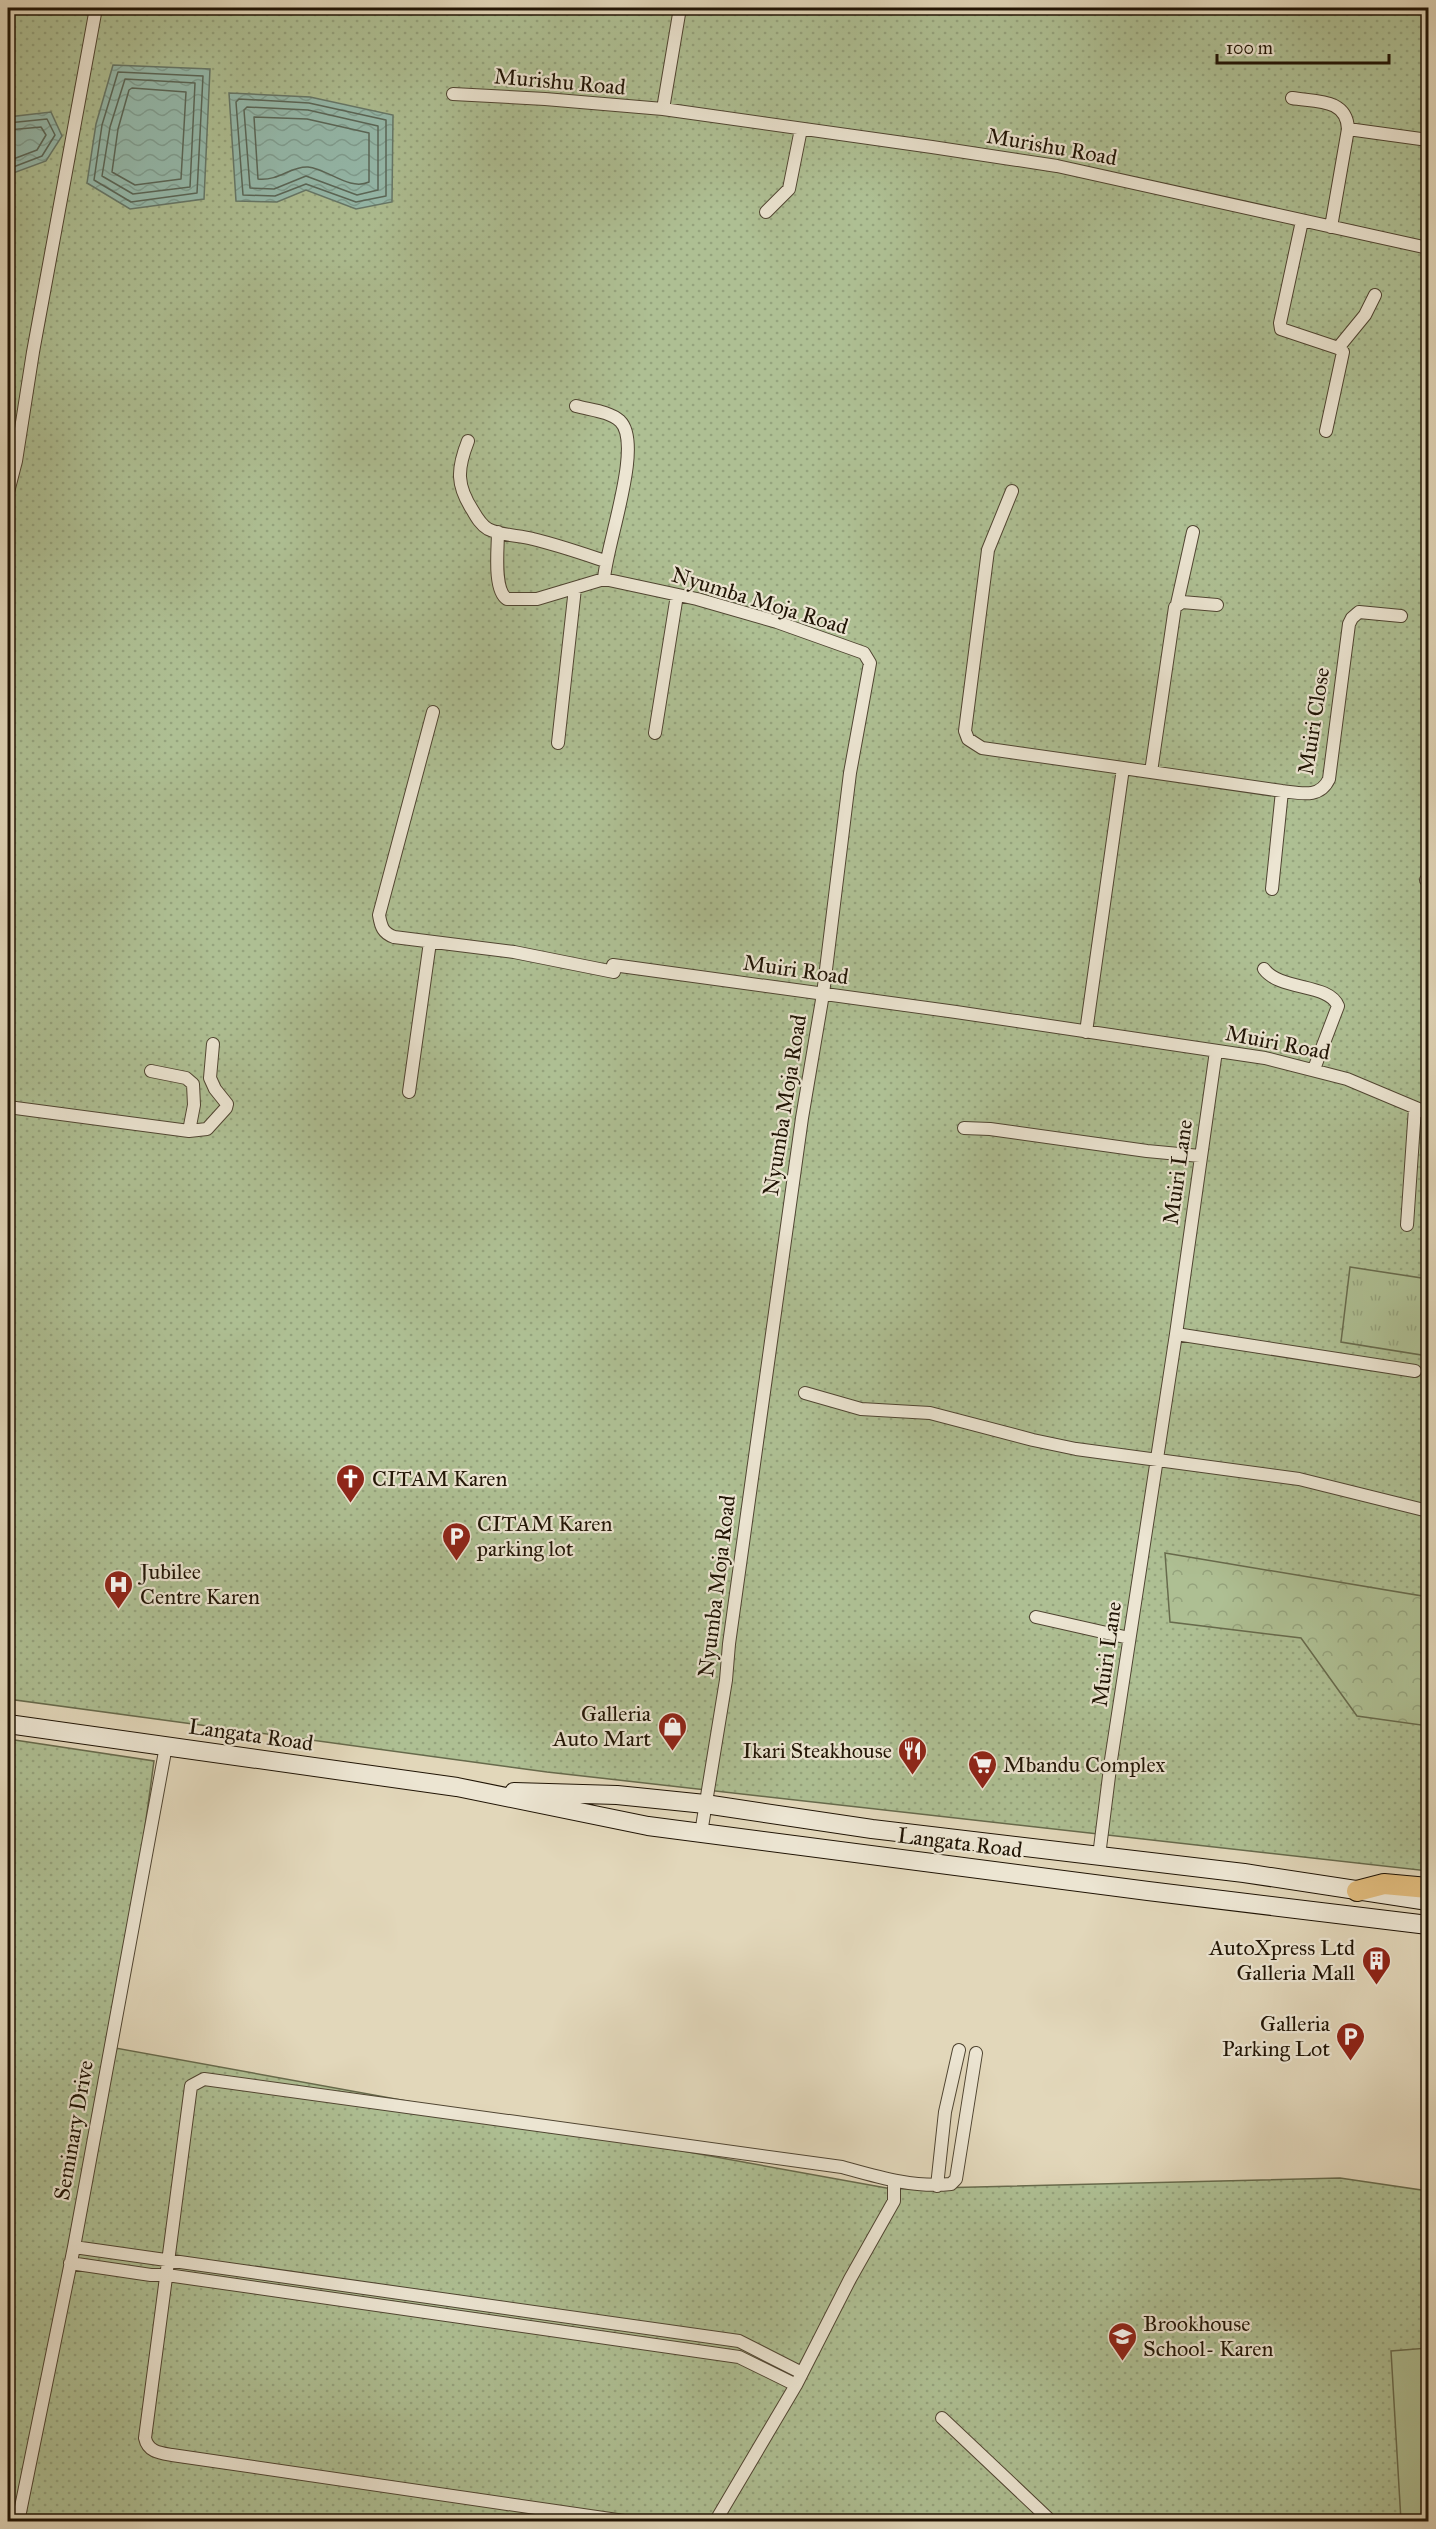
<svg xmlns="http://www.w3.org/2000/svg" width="1436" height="2529" font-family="'IM FELL Great Primer',serif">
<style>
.grass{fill:url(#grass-dots);stroke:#676a4c;stroke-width:1.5}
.forest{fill:url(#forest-crowns);stroke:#676a4c;stroke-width:1.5}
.park{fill:url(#park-tufts);stroke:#676a4c;stroke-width:1.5}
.pitch{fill:#aebf93;stroke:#676a4c;stroke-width:1.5}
.water{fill:url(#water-waves);stroke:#667869;stroke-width:1.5}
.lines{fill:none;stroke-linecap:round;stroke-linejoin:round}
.shore{stroke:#5a6758;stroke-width:1.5}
.street-casing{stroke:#504532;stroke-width:14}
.secondary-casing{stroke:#201405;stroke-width:20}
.primary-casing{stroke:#201405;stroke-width:22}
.street{stroke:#ece5d2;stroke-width:12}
.secondary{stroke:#ece5d2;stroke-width:18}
.primary{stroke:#e1bc7d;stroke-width:20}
.labels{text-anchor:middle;stroke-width:4.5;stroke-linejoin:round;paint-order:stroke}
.street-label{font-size:22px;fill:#201405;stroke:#ece5d2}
.poi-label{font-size:22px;fill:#201405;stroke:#ece5d2;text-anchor:start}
</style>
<defs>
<pattern id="grass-dots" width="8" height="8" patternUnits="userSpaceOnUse" patternTransform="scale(1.5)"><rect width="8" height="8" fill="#aebf93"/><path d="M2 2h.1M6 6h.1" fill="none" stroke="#95a37d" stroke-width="1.8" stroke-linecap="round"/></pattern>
<pattern id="forest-crowns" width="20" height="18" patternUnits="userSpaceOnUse" patternTransform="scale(1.5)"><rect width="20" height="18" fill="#aebf93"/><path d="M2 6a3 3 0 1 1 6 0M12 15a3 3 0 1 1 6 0" fill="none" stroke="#95a37d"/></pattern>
<pattern id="park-tufts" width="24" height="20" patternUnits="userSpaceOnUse" patternTransform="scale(1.5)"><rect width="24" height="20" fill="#aebf93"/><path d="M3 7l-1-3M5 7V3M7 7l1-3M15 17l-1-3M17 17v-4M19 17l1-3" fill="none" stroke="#95a37d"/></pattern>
<pattern id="water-waves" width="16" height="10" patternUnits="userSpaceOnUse" patternTransform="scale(1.5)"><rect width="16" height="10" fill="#95baac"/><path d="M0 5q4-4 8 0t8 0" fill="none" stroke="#809f92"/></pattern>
</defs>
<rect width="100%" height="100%" fill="#e2d7ba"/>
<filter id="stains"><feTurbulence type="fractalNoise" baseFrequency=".00333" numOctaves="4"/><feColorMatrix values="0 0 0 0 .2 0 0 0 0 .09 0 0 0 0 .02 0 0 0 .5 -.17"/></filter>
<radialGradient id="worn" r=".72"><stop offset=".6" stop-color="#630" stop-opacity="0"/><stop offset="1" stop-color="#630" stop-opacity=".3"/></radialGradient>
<!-- grass -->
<path class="grass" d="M8,8H1428V1871L547,1772L8,1699Z
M8,1739L154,1761L115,2048L892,2189L1340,2178L1428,2191V2521H8Z"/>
<!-- forest -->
<path class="forest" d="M1165,1553L1428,1597V1726L1357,1716L1301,1638L1170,1622Z"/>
<!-- park -->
<path class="park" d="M1350,1267L1428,1279V1356L1341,1342Z"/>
<!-- pitch -->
<path class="pitch" d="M1428,2348V2521H1401L1391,2351Z"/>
<!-- water -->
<path class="water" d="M113,65L210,69L204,199L130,209L87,183L96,124Z
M229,93L310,97L393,115L392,202L356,209L306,190L277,202L236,201Z
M51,112L62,136L46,161L8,175V117Z"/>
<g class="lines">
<!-- shore -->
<path class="shore" d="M118,72L203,76L197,193L131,202L94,180L102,125Z
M125,79L195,83L190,187L133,194L102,176L110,127Z
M132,88L186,92L181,179L135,185L112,172L118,129L129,90Z
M239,99L309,103L386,120V196L356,202L306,184L275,196L243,195L236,102Z
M247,107L308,110L378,126V190L357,195L306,176L274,189L250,188L244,110Z
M254,117L307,119L369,133V182C349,191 328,169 308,167C290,166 280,181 258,179Z
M8,123L47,119L55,135L42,156L8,169
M8,130L41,127L46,135L37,150L8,161"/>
<defs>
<path id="street" d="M453,94L545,99L663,109L932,147L1057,166L1428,248
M1292,98C1315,102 1347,98 1348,129L1331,227
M663,109L680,8
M1348,129L1428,140
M766,212L789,189L801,129
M1302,221L1280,323L1281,329L1338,348L1343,352L1326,431
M1338,348L1365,315L1375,295
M576,406C590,410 609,411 620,421C644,444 606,545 604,579
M468,441C457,469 456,485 473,511C477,518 481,525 488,529C502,536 519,535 533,539C558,545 581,553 605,561
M1012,491L988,550L965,731L968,739L982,748L1123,768L1086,1032
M8,492L16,461L33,352L96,8
M498,532C498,548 493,590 507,599H537L604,579L697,599L777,622L864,653L870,663L850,773L823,994L802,1118L729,1644L726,1680L701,1833
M1177,604L1193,532
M433,712L379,915C381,927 383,933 394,937L514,952L614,972L613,965L956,1012L1265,1058L1347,1079L1428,1113
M655,733L677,595
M558,743L575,588
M1123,768L1282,791C1300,793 1320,799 1329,779L1349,624L1352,618L1359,612L1401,616
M1151,772L1175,607L1182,602L1217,605
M1426,880H1428
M1272,889L1282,791
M1264,969C1280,991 1329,983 1338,1006L1314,1069
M151,1071L186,1078L193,1084L194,1105L189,1131
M409,1092L430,942
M8,1107L189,1131L207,1129L226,1108L227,1104L215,1089L210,1078L213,1044
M964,1128L990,1129L1147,1151L1200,1156
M1407,1225L1415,1108
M1176,1334L1415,1371
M805,1393L861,1409L930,1413L1033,1440L1076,1449L1299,1479L1428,1511
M1036,1617L1129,1638
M1099,1856L1111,1760L1176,1334L1216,1051
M937,2186L945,2112L959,2050
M74,2247L739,2341L802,2373
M70,2263L151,2275H167L739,2357L796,2385
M942,2418L1052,2522
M18,2522L74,2247L166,1746
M631,2522L172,2455C160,2453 148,2452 145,2438L191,2086L204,2079L842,2167C878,2177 913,2188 951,2184L956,2179L976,2053
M715,2522L796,2385L850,2279L894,2201V2182"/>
<path id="secondary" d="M8,1724L457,1787L648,1826L1148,1891L1428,1925
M514,1792L617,1795L705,1804L872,1829L1244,1873L1428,1901"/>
<path id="primary" d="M1357,1891L1384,1884L1428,1888"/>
</defs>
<!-- street casing -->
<use href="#street" class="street-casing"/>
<!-- secondary casing -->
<use href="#secondary" class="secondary-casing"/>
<!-- primary casing -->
<use href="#primary" class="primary-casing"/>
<!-- street -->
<use href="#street" class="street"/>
<!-- secondary -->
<use href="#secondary" class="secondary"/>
<!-- primary -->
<use href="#primary" class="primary"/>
</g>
<!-- icons -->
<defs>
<symbol id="church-pin" viewBox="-11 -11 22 30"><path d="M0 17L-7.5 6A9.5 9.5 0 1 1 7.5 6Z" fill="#8f2418" stroke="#ece5d2"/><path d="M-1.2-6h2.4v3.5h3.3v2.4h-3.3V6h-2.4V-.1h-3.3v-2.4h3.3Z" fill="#fff"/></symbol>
<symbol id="parking-pin" viewBox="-11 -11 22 30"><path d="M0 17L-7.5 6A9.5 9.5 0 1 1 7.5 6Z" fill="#8f2418" stroke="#ece5d2"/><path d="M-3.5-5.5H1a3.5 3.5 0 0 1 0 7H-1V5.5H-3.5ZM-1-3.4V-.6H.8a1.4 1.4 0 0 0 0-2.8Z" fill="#fff"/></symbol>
<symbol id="hospital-pin" viewBox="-11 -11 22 30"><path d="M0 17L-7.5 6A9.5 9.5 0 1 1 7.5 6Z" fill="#8f2418" stroke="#ece5d2"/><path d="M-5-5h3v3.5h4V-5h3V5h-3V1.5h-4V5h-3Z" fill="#fff"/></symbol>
<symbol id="shop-pin" viewBox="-11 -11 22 30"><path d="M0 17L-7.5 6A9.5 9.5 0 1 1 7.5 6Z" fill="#8f2418" stroke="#ece5d2"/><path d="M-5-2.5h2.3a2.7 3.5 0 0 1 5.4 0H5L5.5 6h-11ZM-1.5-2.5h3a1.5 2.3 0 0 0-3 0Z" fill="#fff"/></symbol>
<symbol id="restaurant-pin" viewBox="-11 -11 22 30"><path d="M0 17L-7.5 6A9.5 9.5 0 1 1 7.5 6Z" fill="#8f2418" stroke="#ece5d2"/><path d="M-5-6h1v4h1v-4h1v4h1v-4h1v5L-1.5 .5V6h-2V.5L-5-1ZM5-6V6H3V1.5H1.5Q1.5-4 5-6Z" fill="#fff"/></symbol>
<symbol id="supermarket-pin" viewBox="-11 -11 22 30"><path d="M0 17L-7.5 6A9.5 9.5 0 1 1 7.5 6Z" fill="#8f2418" stroke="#ece5d2"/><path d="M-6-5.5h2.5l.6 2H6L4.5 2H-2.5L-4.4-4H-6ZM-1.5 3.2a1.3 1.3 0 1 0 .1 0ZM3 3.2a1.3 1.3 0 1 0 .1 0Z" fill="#fff"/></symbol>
<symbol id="building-pin" viewBox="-11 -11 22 30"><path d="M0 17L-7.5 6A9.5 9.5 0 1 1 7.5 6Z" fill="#8f2418" stroke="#ece5d2"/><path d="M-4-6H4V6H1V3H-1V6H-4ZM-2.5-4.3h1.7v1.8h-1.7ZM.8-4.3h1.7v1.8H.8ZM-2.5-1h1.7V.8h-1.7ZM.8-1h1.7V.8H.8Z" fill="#fff"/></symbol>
<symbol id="school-pin" viewBox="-11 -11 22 30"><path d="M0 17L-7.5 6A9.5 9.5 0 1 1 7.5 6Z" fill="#8f2418" stroke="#ece5d2"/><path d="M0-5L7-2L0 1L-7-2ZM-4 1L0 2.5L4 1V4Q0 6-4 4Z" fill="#fff"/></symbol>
</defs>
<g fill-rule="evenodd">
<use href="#church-pin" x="334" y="1462" width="33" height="45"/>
<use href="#parking-pin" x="440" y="1520" width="33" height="45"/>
<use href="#hospital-pin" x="102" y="1568" width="33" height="45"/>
<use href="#shop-pin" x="656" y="1710" width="33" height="45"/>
<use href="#restaurant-pin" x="896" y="1734" width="33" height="45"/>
<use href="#supermarket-pin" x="966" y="1748" width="33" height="45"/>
<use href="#building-pin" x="1360" y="1944" width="33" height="45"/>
<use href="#parking-pin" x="1334" y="2020" width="33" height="45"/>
<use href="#school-pin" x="1106" y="2320" width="33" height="45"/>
</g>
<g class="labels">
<!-- street labels -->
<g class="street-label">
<text transform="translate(560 81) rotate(5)" y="8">Murishu Road</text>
<text transform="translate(1052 146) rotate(10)" y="8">Murishu Road</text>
<text transform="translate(760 600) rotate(17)" y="8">Nyumba Moja Road</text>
<text transform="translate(1313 721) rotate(-81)" y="8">Muiri Close</text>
<text transform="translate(796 969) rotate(8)" y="8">Muiri Road</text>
<text transform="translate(1278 1042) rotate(11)" y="8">Muiri Road</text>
<text transform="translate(784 1105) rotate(-81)" y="8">Nyumba Moja Road</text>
<text transform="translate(1177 1172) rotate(-82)" y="8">Muiri Lane</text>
<text transform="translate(716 1586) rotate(-83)" y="8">Nyumba Moja Road</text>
<text transform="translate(1106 1654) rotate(-82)" y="8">Muiri Lane</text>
<text transform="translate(251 1734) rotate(8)" y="8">Langata Road</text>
<text transform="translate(960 1842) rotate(7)" y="8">Langata Road</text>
<text transform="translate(73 2130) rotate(-80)" y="8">Seminary Drive</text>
</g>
<!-- poi labels -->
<g class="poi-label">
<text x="372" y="1486">CITAM Karen</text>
<text x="477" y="1531">CITAM Karen<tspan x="477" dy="25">parking lot</tspan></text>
<text x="140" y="1579">Jubilee<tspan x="140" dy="25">Centre Karen</tspan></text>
<text x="651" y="1721" text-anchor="end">Galleria<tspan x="651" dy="25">Auto Mart</tspan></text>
<text x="892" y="1758" text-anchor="end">Ikari Steakhouse</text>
<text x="1003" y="1772">Mbandu Complex</text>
<text x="1355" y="1955" text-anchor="end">AutoXpress Ltd<tspan x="1355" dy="25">Galleria Mall</tspan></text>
<text x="1330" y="2031" text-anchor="end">Galleria<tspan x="1330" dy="25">Parking Lot</tspan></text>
<text x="1143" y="2331">Brookhouse<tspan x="1143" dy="25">School- Karen</tspan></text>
</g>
</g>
<!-- margin -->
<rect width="1436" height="2529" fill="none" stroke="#e2d7ba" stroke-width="30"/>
<rect x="9" y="9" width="1418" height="2511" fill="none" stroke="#201405" stroke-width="3"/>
<rect x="15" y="15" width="1406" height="2499" fill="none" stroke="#201405" stroke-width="1.5"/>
<!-- scale -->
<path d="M1217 54v9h172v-9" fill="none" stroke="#201405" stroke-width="3"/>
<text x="1226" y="54" font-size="18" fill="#201405" stroke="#ece5d2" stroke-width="4.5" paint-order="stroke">100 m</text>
<rect width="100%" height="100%" filter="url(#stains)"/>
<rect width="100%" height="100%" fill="url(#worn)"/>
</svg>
